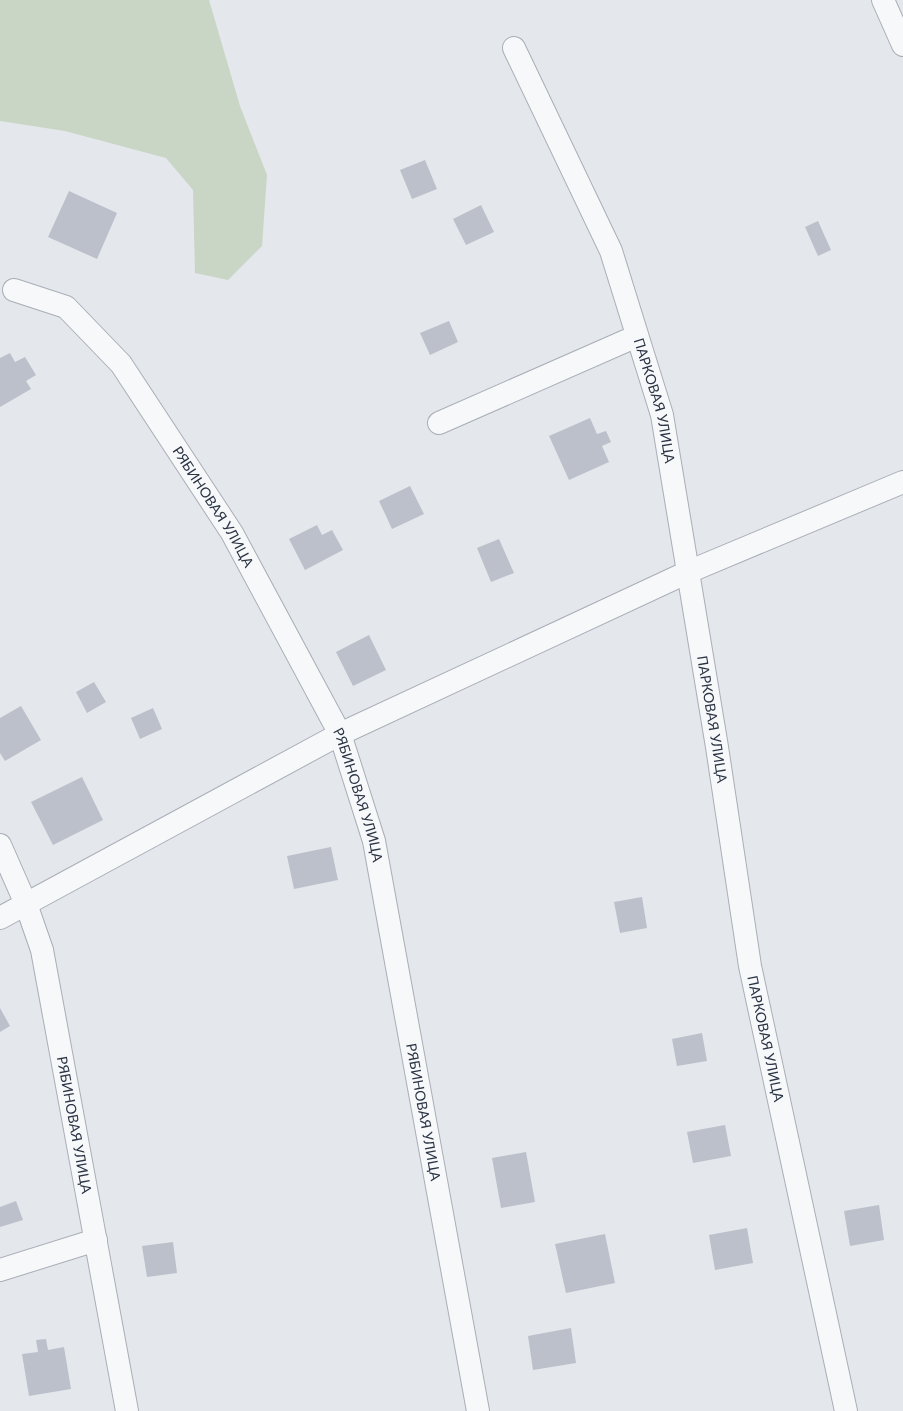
<svg xmlns="http://www.w3.org/2000/svg" width="903" height="1411" font-family="Lato,sans-serif">
<style>
.green{fill:#c9d6c5}
.building{fill:#bbc0ca}
.lines{fill:none;stroke-linecap:round;stroke-linejoin:round}
.street-casing{stroke:#a9aeb7;stroke-width:24}
.street{stroke:#f7f8fa;stroke-width:22}
.labels{text-anchor:middle;stroke-width:3.5;stroke-linejoin:round;paint-order:stroke}
.street-label{font-size:14px;fill:#2b3445;stroke:#f4f6f9}
</style>
<rect width="100%" height="100%" fill="#e4e7ec"/>
<!-- green -->
<path class="green" d="M0,0H209L240,106L267,175L262,246L228,280L195,273L193,190L166,158L65,131L0,121Z"/>
<!-- building -->
<path class="building" d="M425,160L437,189L412,199L400,170Z
M69,191L117,213L97,259L48,237Z
M481,205L494,232L466,245L453,219Z
M818,221L831,250L818,256L805,227Z
M449,321L458,342L430,355L420,333Z
M10,353L15,362L25,357L36,375L26,381L31,389L0,407V358Z
M590,418L597,434L606,431L611,442L602,446L609,462L569,480L549,436Z
M410,486L424,514L392,529L379,501Z
M317,525L322,535L332,530L343,550L305,570L289,539Z
M499,539L514,573L491,582L477,548Z
M369,635L386,670L353,686L336,652Z
M94,682L106,702L87,713L76,692Z
M21,706L41,740L5,761L0,753V718Z
M153,708L162,729L140,739L131,718Z
M82,777L103,820L53,845L31,802Z
M331,847L338,880L294,889L287,856Z
M642,897L647,928L620,933L614,902Z
M0,1008L10,1026L0,1032Z
M702,1033L707,1061L677,1066L672,1039Z
M725,1125L731,1156L693,1163L687,1132Z
M526,1152L535,1202L501,1208L492,1158Z
M16,1201L23,1220L0,1227V1207Z
M879,1205L884,1240L850,1246L844,1211Z
M747,1228L753,1263L715,1270L709,1235Z
M605,1234L615,1283L566,1293L555,1244Z
M173,1242L177,1273L147,1277L142,1246Z
M571,1328L576,1363L533,1370L528,1336Z
M46,1339L48,1350L64,1347L71,1389L29,1396L22,1354L38,1352L36,1340Z"/>
<g class="lines">
<defs>
<g id="street">
<path d="M883,0L903,45"/>
<path id="s1" d="M514,48L611,251L662,415L717,747L750,966L846,1411"/>
<path id="s2" d="M14,290L66,307L121,364L232,533L340,734L374,841L478,1411"/>
<path d="M439,423L637,336"/>
<path id="s3" d="M0,845L26,904L42,950L127,1411"/>
<path d="M0,918L340,734L688,572L903,482"/>
<path d="M0,1270L96,1240"/>
</g>
</defs>
<!-- street casing -->
<use href="#street" class="street-casing"/>
<!-- street -->
<use href="#street" class="street"/>
</g>
<g class="labels">
<!-- street labels -->
<g class="street-label">
<text dy="5" stroke="none"><textPath href="#s1" startOffset="381">ПАРКОВАЯ УЛИЦА</textPath></text>
<text dy="5" stroke="none"><textPath href="#s2" startOffset="304">РЯБИНОВАЯ УЛИЦА</textPath></text>
<text dy="5" stroke="none"><textPath href="#s1" startOffset="705">ПАРКОВАЯ УЛИЦА</textPath></text>
<text dy="5" stroke="none"><textPath href="#s2" startOffset="628">РЯБИНОВАЯ УЛИЦА</textPath></text>
<text dy="5" stroke="none"><textPath href="#s1" startOffset="1029">ПАРКОВАЯ УЛИЦА</textPath></text>
<text dy="5" stroke="none"><textPath href="#s2" startOffset="952">РЯБИНОВАЯ УЛИЦА</textPath></text>
<text dy="5" stroke="none"><textPath href="#s3" startOffset="291">РЯБИНОВАЯ УЛИЦА</textPath></text>
</g>
</g>
</svg>
